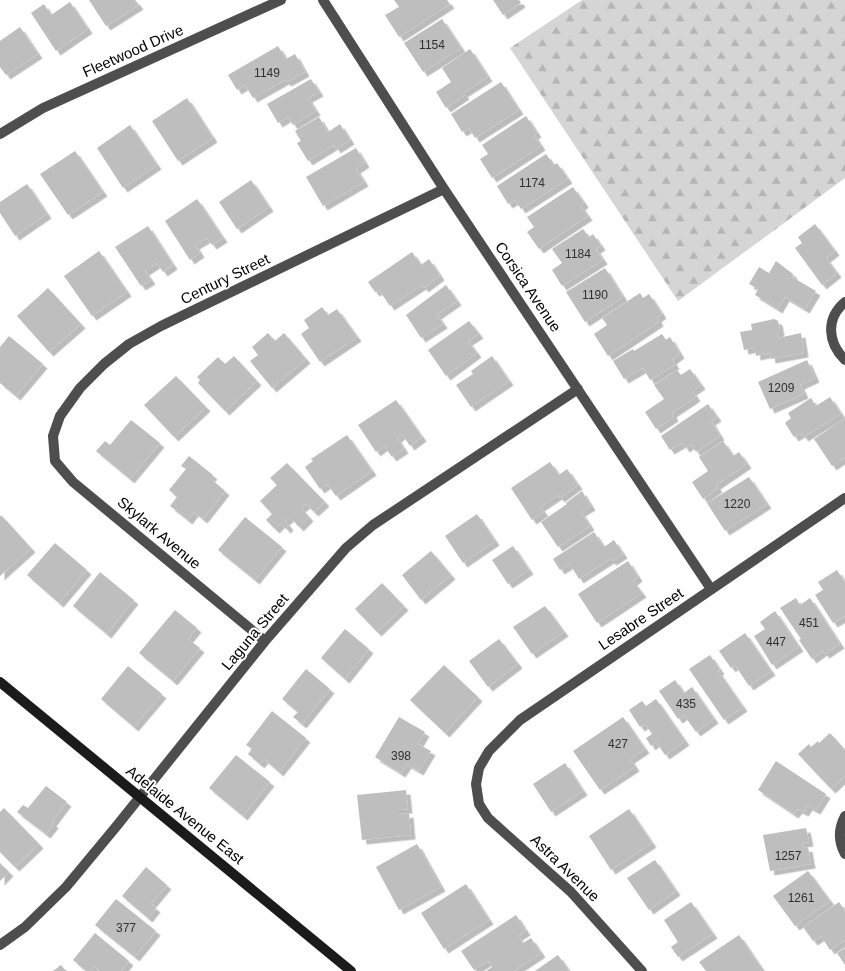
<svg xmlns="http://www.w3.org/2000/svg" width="845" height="971" font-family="Helvetica,sans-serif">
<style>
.forest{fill:url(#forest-firs)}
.building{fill:#bebebe;filter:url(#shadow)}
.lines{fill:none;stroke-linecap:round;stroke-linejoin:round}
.minor{stroke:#4e4e4e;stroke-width:10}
.secondary{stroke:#1b1b1b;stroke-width:10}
.labels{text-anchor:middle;stroke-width:4;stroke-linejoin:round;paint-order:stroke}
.number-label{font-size:12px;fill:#303030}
.street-label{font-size:15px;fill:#000;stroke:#fff}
</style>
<defs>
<pattern id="forest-firs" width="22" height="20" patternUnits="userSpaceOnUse" patternTransform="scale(1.25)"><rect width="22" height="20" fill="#d5d5d5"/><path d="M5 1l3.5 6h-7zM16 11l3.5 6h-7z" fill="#b5b5b5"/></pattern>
<filter id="shadow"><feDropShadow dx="4.5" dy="4.5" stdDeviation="0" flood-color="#0004"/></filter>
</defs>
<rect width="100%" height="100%" fill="#fff"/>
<!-- forest -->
<path class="forest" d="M582,0H845V178L678,301L510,48Z"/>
<!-- building -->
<path class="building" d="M89,0H135L139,5L106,26Z
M394,0H447L450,4L399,37L385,15L399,7Z
M493,0H519L521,3L503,15Z
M70,2L88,29L56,51L31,13L44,4L51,15Z
M442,19L461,48L423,72L404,43Z
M20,27L38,54L6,75L0,67V41Z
M278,46L286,59L295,54L305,72L287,82L285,80L253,98L245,85L237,90L228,75Z
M470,49L488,77L463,93L465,95L446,108L436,92L451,82L442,68Z
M311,79L319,92L308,98L316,111L293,125L288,117L278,123L267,104Z
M501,82L519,110L475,138L469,128L462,132L451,114Z
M187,98L213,138L178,161L152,121Z
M526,116L537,133L534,135L541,146L492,178L480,159L488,154L482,145Z
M319,117L328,132L340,124L350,140L336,149L334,145L308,161L297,143L301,141L295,131Z
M130,125L157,165L123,188L97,148Z
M356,148L365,163L356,169L364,182L323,206L306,177Z
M75,151L103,192L68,215L40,174Z
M546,154L554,165L557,163L568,179L521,209L515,200L508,204L497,186Z
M251,180L269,207L237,229L219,202Z
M27,184L47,214L15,236L0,213V202Z
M573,187L584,203L581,206L588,216L539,249L527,232L534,227L527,217Z
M197,199L223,238L212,245L207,238L195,245L200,253L190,260L165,221Z
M815,224L835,251L826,258L837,273L822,285L795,248L802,243L798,237Z
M148,226L173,265L163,272L157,263L145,271L151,280L141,286L115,247Z
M583,229L589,237L593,234L601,246L596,249L603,260L562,286L552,270L562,263L552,249Z
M99,251L127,292L92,316L64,276Z
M412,252L421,265L429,259L440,276L424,288L422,285L390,306L379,290L375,292L368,282Z
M776,261L793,274L792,277L816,291L805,309L785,297L778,309L755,295L758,289L749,284L759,267L769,273Z
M605,268L623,297L585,322L566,292Z
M446,285L457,301L437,315L443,324L421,338L406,315Z
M48,288L81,324L49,352L17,316Z
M640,293L643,298L649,294L662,314L657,318L659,322L608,356L594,334L607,325L602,318Z
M322,307L328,315L337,309L357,337L320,362L301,334L309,328L304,320Z
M774,319L778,321L780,331L777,334L778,338L801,333L804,353L771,359L770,353L756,356L755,348L744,350L740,332L752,330L751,324Z
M469,321L479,334L468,341L477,353L446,376L428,350Z
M268,333L275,341L284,333L306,359L272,388L250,361L258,355L252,347Z
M662,334L666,340L670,337L680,354L672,360L675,365L650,380L643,368L624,379L613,361L633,349L634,351Z
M9,336L43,364L16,396L0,383V347Z
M234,356L257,381L225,411L198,383L200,380L197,377L218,357L225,364Z
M492,356L509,381L471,407L456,385L473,374L471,371Z
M807,360L815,378L800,385L804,394L770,409L758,382Z
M690,369L701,385L692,391L696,397L672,413L674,417L656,429L645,412L664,399L654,385L677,370L681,375Z
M176,376L206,407L174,437L144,405Z
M830,397L841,414L804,437L801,433L794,437L785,423L791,418L788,413L811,398L816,406Z
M396,400L422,437L410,446L402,434L397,438L404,449L392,457L384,446L376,452L358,425Z
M708,404L717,417L711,421L720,436L696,452L691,444L685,448L682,443L670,450L661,436Z
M845,418V457L832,466L814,439Z
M131,420L160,443L130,479L96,451L105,441L110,445Z
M347,435L372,471L336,496L327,484L320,489L305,467L313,461L311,459Z
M723,441L733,456L739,452L747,464L716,485L718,488L703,499L692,482L708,471L699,457Z
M189,456L213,475L210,478L225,491L203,519L194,512L188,520L170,506L177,497L169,490L186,469L181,466Z
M550,462L559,475L567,469L578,485L560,498L558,495L540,507L544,512L532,520L511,488Z
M287,463L325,502L314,512L306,504L301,508L309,517L299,527L290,517L285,521L289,526L286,529L281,523L275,529L266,520L272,514L260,501L277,485L270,478Z
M749,477L767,504L725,531L707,503Z
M582,491L591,506L581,512L590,526L558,547L541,522L567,504L566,503Z
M477,514L495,541L463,563L445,536Z
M1,515L31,548L0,576V517Z
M245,517L282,547L255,580L218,550Z
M594,532L604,547L614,540L623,554L612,561L610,559L579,579L570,564L560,570L553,559Z
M55,543L87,570L59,603L27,575Z
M513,546L529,570L508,584L492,560Z
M431,551L451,575L421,600L402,575Z
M628,561L638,577L633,581L642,593L597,623L578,594Z
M837,570L845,583V616L833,623L815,595L823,590L818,582Z
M100,572L134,600L107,634L73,606Z
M382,583L404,606L377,632L355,609Z
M796,598L800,605L810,598L840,644L825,654L823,651L812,659L799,640L801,639L780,608Z
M545,606L564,632L532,654L513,627Z
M175,610L197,628L188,639L200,648L173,681L139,653Z
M775,611L799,647L772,665L754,636L765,629L760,622Z
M345,629L369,649L345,679L321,658Z
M745,633L771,671L749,686L735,665L731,668L719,651Z
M499,639L518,664L488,687L469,661Z
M710,655L720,670L718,671L743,707L724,720L689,669Z
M444,665L478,697L445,733L410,700Z
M128,666L162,694L134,727L101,699Z
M306,669L330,689L302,724L293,717L298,712L282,699Z
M675,680L684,693L692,687L714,719L696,732L684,715L678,719L659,691Z
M656,699L685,741L665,755L656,742L651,746L646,738L652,734L645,724L640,727L629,710L642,701L646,706Z
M272,711L306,738L279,772L264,759L260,764L248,754L252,749L246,745Z
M399,717L425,732L418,744L431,751L419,771L407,764L401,773L375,757Z
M623,717L645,749L630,759L635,767L600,790L573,751Z
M830,733L845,750V776L831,789L798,754L809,744L811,747L818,741L819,743Z
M236,755L270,782L243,816L209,788Z
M776,761L826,794L816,810L808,806L804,812L798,809L794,814L758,790Z
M565,763L583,791L551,812L533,784Z
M46,786L67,802L52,822L54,824L46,834L17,812L23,805L28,808Z
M406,790L408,809L398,810V815L409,813L411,835L362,840L357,795Z
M4,808L39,844L15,867L0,852V812Z
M629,809L652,843L611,870L589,836Z
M806,828L809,842L802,843L803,848L808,847L811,864L770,871L763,835Z
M417,844L441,887L399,910L376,867Z
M655,860L676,891L649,910L627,878Z
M0,863L9,872L0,881Z
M146,867L167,885L151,904L156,908L148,918L122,896Z
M808,871L830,901L795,926L773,896Z
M466,884L489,920L444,949L421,913Z
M116,899L156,931L135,957L95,925Z
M691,902L713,934L678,957L671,947L678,942L664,920Z
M839,902L845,911V940L830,950L821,936L813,941L803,927Z
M516,915L526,931L518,936L523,943L531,938L541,953L514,971H486L492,967L488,961L474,970L461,951Z
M95,933L129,961L121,971H100L94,966L90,971H86L73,960Z
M739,935L762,969L760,971H706L699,962Z
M845,948V965L837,953Z
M558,955L569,971H535Z
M61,965L66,971H53Z"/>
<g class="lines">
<!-- minor -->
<path class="minor" d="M323,0L444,189L711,589
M0,134L43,108L281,0
M845,302C825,319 828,343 845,360
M265,641L73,482L55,461L53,436L60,416L80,388L104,364L129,344L161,326L444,189
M845,816C838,829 838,841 845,854
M0,945L25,927L66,887L115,828L265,641L346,548L373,525L578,389
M642,971L571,892L488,818L479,804L476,784L479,768L489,751L520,720L845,498"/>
<!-- secondary -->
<path class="secondary" d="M0,682L351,971"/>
</g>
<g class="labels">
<!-- number labels -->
<g class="number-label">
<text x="432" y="49">1154</text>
<text x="267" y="77">1149</text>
<text x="532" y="187">1174</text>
<text x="578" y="258">1184</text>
<text x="595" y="299">1190</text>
<text x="781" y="392">1209</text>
<text x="737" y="508">1220</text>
<text x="809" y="627">451</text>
<text x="776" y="646">447</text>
<text x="686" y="708">435</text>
<text x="618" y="748">427</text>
<text x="401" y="760">398</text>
<text x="788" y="860">1257</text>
<text x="801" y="902">1261</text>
<text x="126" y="932">377</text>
</g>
<!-- street labels -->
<g class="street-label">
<text transform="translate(133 51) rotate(-24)" y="5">Fleetwood Drive</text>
<text transform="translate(225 279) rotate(-26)" y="5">Century Street</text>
<text transform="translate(528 287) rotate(56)" y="5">Corsica Avenue</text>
<text transform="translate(159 533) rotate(40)" y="5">Skylark Avenue</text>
<text transform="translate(641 619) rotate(-34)" y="5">Lesabre Street</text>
<text transform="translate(255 632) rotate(-50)" y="5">Laguna Street</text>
<text transform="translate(185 815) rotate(39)" y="5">Adelaide Avenue East</text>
<text transform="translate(565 868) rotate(44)" y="5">Astra Avenue</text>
</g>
</g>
</svg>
